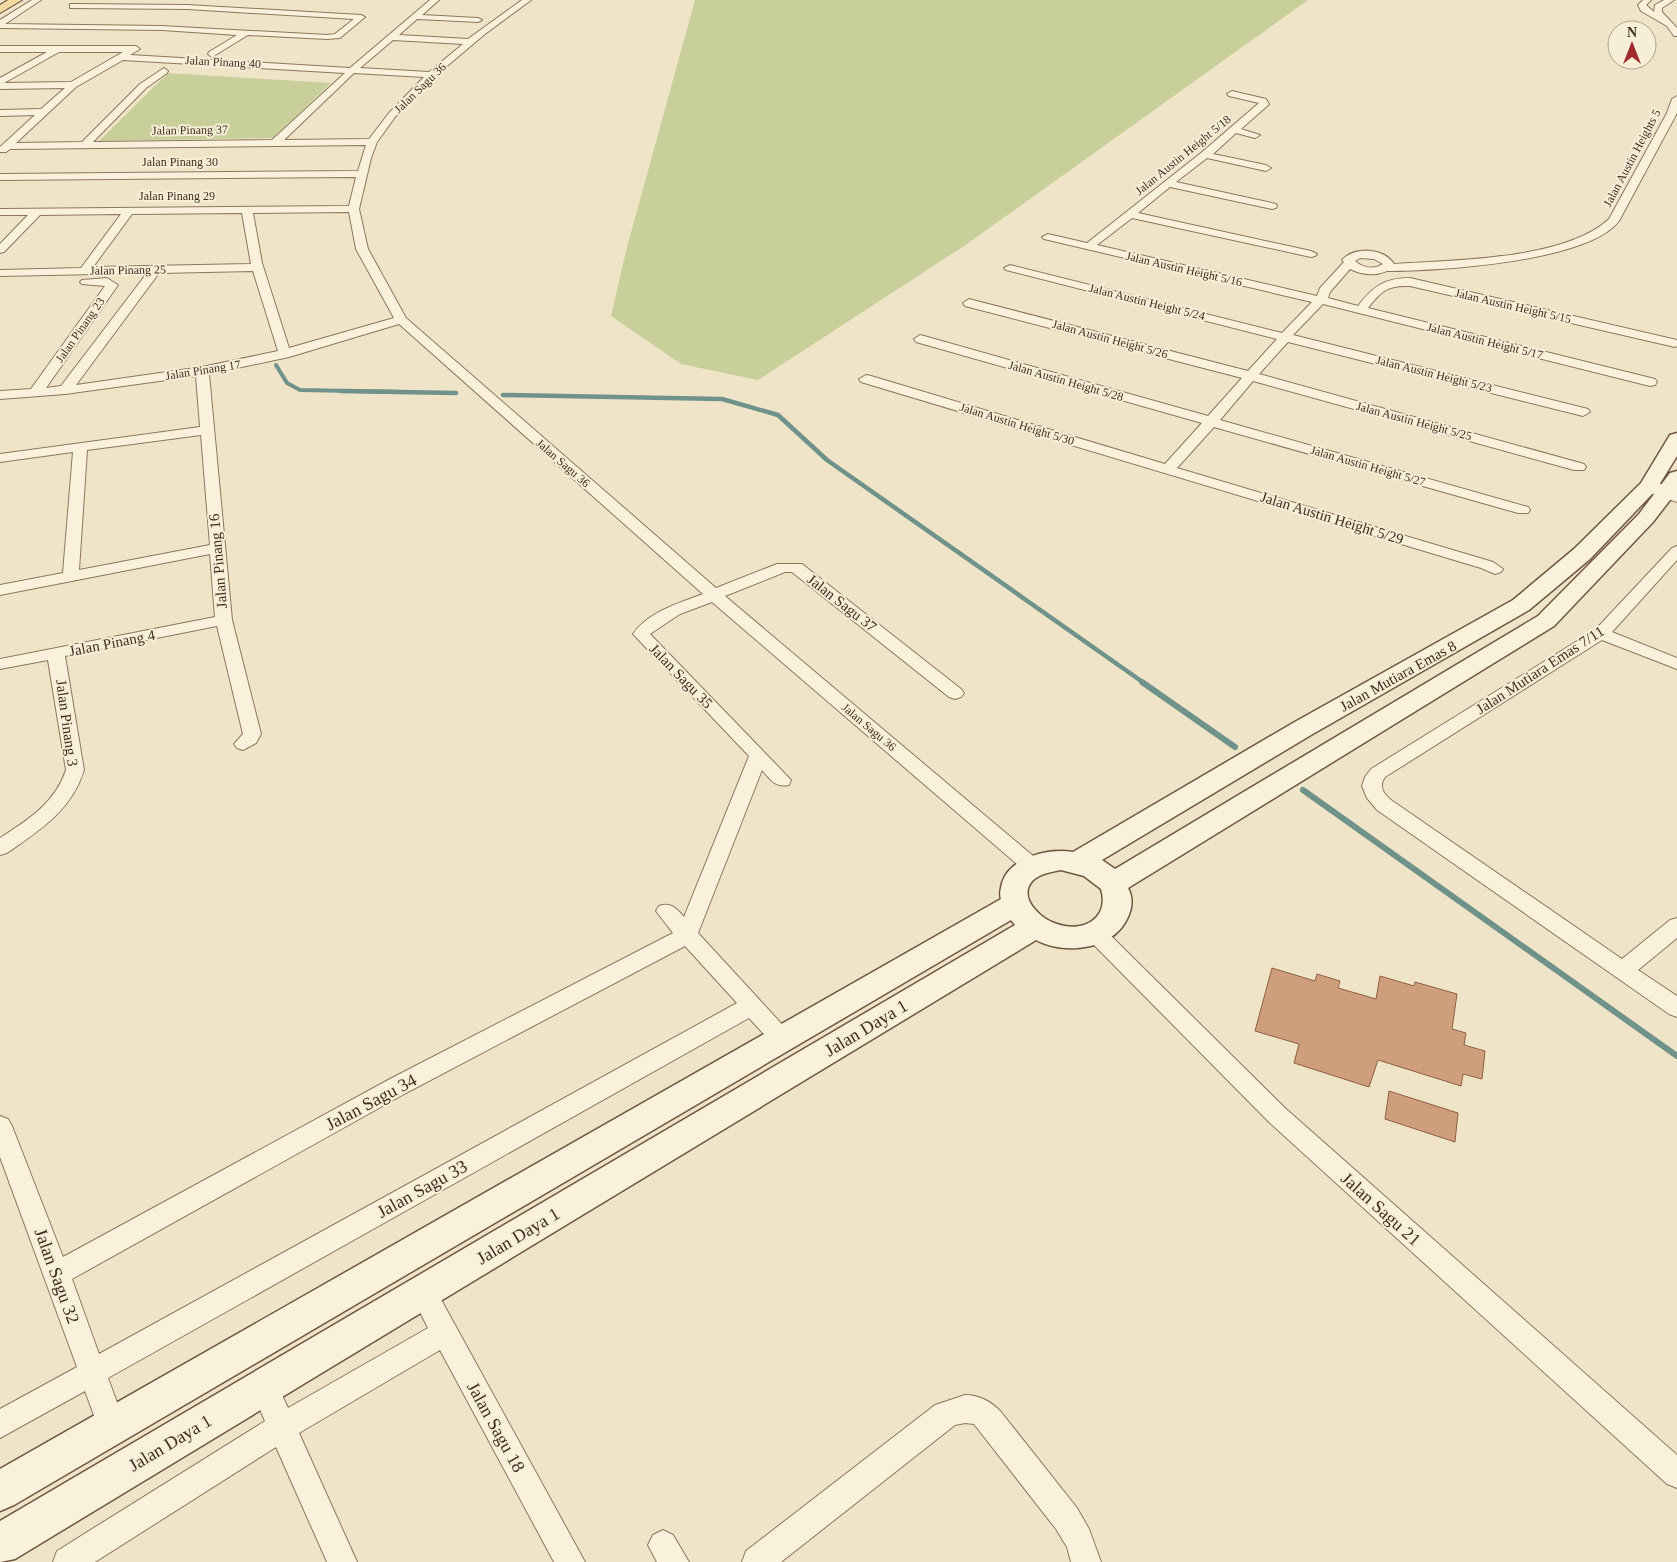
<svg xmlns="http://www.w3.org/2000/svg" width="1677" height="1562" font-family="'Times New Roman',serif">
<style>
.green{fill:#c9cf9b}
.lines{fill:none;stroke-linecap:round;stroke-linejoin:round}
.stream-far2{stroke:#6f938a;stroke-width:4}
.stream-far1{stroke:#6f938a;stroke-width:4.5}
.stream{stroke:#6f938a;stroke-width:6}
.building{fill:#cf9f7d;stroke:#8d5f41}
.minor-casing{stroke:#8d765c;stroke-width:2}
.tertiary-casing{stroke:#8d765c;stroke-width:2}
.secondary-casing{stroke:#6f573f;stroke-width:3}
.primary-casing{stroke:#5b4430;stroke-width:2}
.minor{fill:#faf1dc;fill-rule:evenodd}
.tertiary{fill:#faf1dc;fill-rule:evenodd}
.secondary{fill:#faf1dc;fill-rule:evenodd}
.primary{fill:#f3d9a0;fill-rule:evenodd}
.labels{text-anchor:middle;stroke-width:4;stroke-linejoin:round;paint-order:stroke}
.far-street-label{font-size:12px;fill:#3d2e20;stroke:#f7eed8}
.street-label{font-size:15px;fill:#3d2e20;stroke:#f7eed8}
.near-street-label{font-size:18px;fill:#3d2e20;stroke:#f7eed8}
</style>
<rect width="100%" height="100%" fill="#f0e4c8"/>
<!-- green -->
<path class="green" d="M695,0H1308L967,244L758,380L681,364L611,316L627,247Z
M168,73L331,83L273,138L99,141Z"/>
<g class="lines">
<!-- stream-far2 -->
<path class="stream-far2" d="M276,365L287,383L300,390L406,392"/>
<!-- stream-far1 -->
<path class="stream-far1" d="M341,391L456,393
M503,395L722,399L778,415L827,460L1144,683"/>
<!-- stream -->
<path class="stream" d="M1142,682L1235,747
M1303,790L1677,1056"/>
</g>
<!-- building -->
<path class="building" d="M1272,968L1315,981L1317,974L1340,981L1338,988L1376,999L1380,976L1414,986L1415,982L1457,994L1452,1029L1466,1033L1464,1045L1485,1051L1482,1079L1463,1074L1461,1086L1378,1060L1369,1087L1294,1063L1299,1044L1255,1031Z
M1389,1091L1458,1113L1455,1142L1385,1119Z"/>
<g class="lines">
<defs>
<path id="minor" d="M32,0H41L5,24L162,26L327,35L335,34L354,19L187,9L70,8V4H73L187,5L361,15L365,17L340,38L327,39L248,35L212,57L208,54L209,52L237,35L162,30L0,28V20Z
M430,0H439L422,15L478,18L482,20L478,22L417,19L399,35L468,39L522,0H531L485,34L434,77L395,117L377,142L371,158L359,209L368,249L406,318L716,588L777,564H802L961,689L964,693L961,697L955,699L949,697L792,572H785L725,596L1039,861L1042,866L1039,871L1032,873L1025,871L712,602L680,614L650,634L791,780L789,785C775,788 770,779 762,770L698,933L790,1033L793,1039L790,1045L782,1048L774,1045L749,1018L108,1378L126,1427L122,1437L112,1441L102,1437L85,1391L0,1438V1409L77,1367L0,1157V1116L8,1119L12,1126L63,1257L390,1079L673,933L656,911L659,906C671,902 676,908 684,917L749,756L633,634C648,612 679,603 703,594L399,324L289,357L209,374L232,620L261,734L256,743L243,750L237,748L234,744L243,734L217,626L65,656L84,770C72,810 40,830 7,853L0,855V838C28,820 55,803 66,770L48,660L0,669V659L215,617L210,554L0,595V585L63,573L73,452L0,462V454L200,427L196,376L65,394L0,399V391L31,389L105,286L82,284L80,282L82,280L107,278L118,285L46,388L61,386L147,273L0,276V270L81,268L121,214L40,215L4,252L0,253V244L28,215H0V209L349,206L356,177L0,180V174L358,171L366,145L10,149L6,152H0V147L35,115L0,116V110L41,109L65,88L0,89V78L47,52H0V46H136L140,49L130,55L350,68ZM393,40L463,44L429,72L360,68ZM59,52H123L71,82L4,83ZM123,60L345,73L272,140L93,142L146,88L167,73L168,71L164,68L140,84L82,142L16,143L76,87ZM354,73L424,77L389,113L369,139L284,140ZM349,212L356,249L394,318L289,348L262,263L253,213ZM242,213L251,264L93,267L132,214ZM253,271L278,351L202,367L76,385L159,273ZM201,435L210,545L79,570L87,450ZM685,946L737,1003L99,1354L72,1279L406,1093Z
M1643,0H1651L1646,5L1654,12L1655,5L1664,0H1674L1662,8V12L1677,28V36H1674L1667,26L1641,11L1638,5Z
M1232,91L1266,99L1269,104L1267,106L1241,129L1260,135L1255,138L1236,133L1213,154L1266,165L1271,168L1266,171L1207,158L1176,182L1276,204L1277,206L1276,208L1272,209L1170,187L1138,213L1311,251L1317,254L1315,256L1311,257L1132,218L1097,245L1317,296L1320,288L1344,262L1342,260C1355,246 1384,248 1394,264C1453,260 1565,260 1609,219L1667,113L1672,99L1677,96V113L1619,221C1588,262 1438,271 1387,271C1375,276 1362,275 1350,269L1330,292L1328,298L1358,306C1373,286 1385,278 1410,278L1677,340V346L1675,347L1410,286C1388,285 1381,291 1368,308L1655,379L1657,382L1655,385L1650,386L1323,304L1293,335L1588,409L1590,412L1583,416L1288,342L1259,374L1584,464L1586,467L1584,470H1574L1253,381L1220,420L1528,507L1530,510L1528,513H1518L1214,427L1177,468L1493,562L1503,569L1501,572L1495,574L1481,568L861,382L859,379L866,375L871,376L1165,464L1202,423L916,342L914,339L920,335L924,336L1208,416L1242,378L965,306L963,303L969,299L1248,371L1277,339L1006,270L1004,268L1010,265L1282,333L1312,302L1044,239L1042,237L1048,234L1087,243L1201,153L1259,103L1229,96L1227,94ZM1360,258L1374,259L1383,264C1373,270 1363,268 1355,261Z
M1677,546V560L1612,632L1677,658V669L1602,640L1385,777C1378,787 1384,794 1391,800L1622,959L1670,920L1677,918V938L1638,970L1677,996V1017L1669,1014L1377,810L1367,798L1362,786L1365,777L1371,769L1595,630L1672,548Z
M1095,925L1102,927L1285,1108L1677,1455V1488L1667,1484L1269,1122L1088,939L1085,933L1088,927Z
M423,1280L432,1283L585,1562H554L440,1350L299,1433L357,1562H327L276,1447L95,1562H53L57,1551L265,1421L250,1387L254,1377L264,1373L274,1377L288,1408L428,1328L410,1292L414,1283Z
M965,1395C979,1395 992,1402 1001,1412L1077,1508L1089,1529L1101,1562H1071L1067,1547L1056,1529L974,1424L965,1423L955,1425L781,1562H742L746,1551L935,1405Z
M663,1530L673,1535L689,1562H657L648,1545L653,1535Z"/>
<path id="tertiary" d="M1649,480L1677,490V502L1642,490L1640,486L1642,482Z"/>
<path id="secondary" d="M1677,433V456L1656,490L1590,559L1529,610L1311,735L1102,860L1115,869L1538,616L1639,514L1670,473L1677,471V491L1653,522L1554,626L1128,888C1134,899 1132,910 1126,921C1110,950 1064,955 1036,940L15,1559L0,1562V1521L1015,925L1011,920L14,1505L0,1511V1469L1001,899C999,893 1001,889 1002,883C1010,857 1049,848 1073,852L1293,723L1513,600L1574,549L1641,483L1670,435ZM1061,870L1084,876L1101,889C1110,919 1082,933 1057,924C1043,920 1020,901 1030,884C1036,874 1051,872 1061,870Z"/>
<path id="primary" d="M8,0H22L0,13V5Z"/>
</defs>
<!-- minor casing -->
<use href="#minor" class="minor-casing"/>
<!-- tertiary casing -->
<use href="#tertiary" class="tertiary-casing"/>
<!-- secondary casing -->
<use href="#secondary" class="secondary-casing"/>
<!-- primary casing -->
<use href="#primary" class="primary-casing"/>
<!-- minor -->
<use href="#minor" class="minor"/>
<!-- tertiary -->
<use href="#tertiary" class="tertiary"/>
<!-- secondary -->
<use href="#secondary" class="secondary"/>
<!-- primary -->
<use href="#primary" class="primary"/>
</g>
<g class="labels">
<!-- far-street labels -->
<g class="far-street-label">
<text transform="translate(223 62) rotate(3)" y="4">Jalan Pinang 40</text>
<text transform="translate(420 88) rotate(-44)" y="4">Jalan Sagu 36</text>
<text transform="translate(190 130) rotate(-1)" y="4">Jalan Pinang 37</text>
<text transform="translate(1183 155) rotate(-39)" y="4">Jalan Austin Height 5/18</text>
<text transform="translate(1632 158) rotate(-62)" y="4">Jalan Austin Heights 5</text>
<text x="180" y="166">Jalan Pinang 30</text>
<text x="177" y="200">Jalan Pinang 29</text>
<text transform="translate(1184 269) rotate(13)" y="4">Jalan Austin Height 5/16</text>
<text transform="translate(128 270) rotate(-1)" y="4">Jalan Pinang 25</text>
<text transform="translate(1147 302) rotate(14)" y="4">Jalan Austin Height 5/24</text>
<text transform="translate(1513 306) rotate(13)" y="4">Jalan Austin Height 5/15</text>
<text transform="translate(80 330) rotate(-55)" y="4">Jalan Pinang 23</text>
<text transform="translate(1110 339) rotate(15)" y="4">Jalan Austin Height 5/26</text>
<text transform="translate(1485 341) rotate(14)" y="4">Jalan Austin Height 5/17</text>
<text transform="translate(203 370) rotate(-9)" y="4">Jalan Pinang 17</text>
<text transform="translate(1434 374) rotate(14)" y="4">Jalan Austin Height 5/23</text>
<text transform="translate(1066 381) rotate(16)" y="4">Jalan Austin Height 5/28</text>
<text transform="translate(1414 421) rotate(15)" y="4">Jalan Austin Height 5/25</text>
<text transform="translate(1017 424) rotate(17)" y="4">Jalan Austin Height 5/30</text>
<text transform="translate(563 463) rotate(41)" y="4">Jalan Sagu 36</text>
<text transform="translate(1368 466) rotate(16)" y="4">Jalan Austin Height 5/27</text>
<text transform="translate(869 727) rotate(40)" y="4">Jalan Sagu 36</text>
</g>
<!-- street labels -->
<g class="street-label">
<text transform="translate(1332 518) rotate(17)" y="5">Jalan Austin Height 5/29</text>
<text transform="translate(218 561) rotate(-95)" y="5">Jalan Pinang 16</text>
<text transform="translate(842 603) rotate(38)" y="5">Jalan Sagu 37</text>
<text transform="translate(112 643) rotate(-11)" y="5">Jalan Pinang 4</text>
<text transform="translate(1540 670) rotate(-33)" y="5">Jalan Mutiara Emas 7/11</text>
<text transform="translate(681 676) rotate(46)" y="5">Jalan Sagu 35</text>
<text transform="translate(1398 676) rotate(-29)" y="5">Jalan Mutiara Emas 8</text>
<text transform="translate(67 723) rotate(82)" y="5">Jalan Pinang 3</text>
</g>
<!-- near-street labels -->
<g class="near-street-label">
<text transform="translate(866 1028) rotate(-31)" y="6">Jalan Daya 1</text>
<text transform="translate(371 1102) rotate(-28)" y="6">Jalan Sagu 34</text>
<text transform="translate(422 1189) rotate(-29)" y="6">Jalan Sagu 33</text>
<text transform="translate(1381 1209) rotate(42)" y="6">Jalan Sagu 21</text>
<text transform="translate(518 1236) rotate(-31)" y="6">Jalan Daya 1</text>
<text transform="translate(57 1276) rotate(70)" y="6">Jalan Sagu 32</text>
<text transform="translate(496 1427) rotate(61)" y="6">Jalan Sagu 18</text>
<text transform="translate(170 1443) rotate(-31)" y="6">Jalan Daya 1</text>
</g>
</g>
<!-- north arrow -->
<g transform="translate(1632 45)"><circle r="24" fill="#f7eed8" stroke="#ada18e"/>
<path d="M0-4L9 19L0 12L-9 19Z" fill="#9e2a2b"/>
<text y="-8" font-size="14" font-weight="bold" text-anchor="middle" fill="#3d2e20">N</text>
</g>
</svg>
